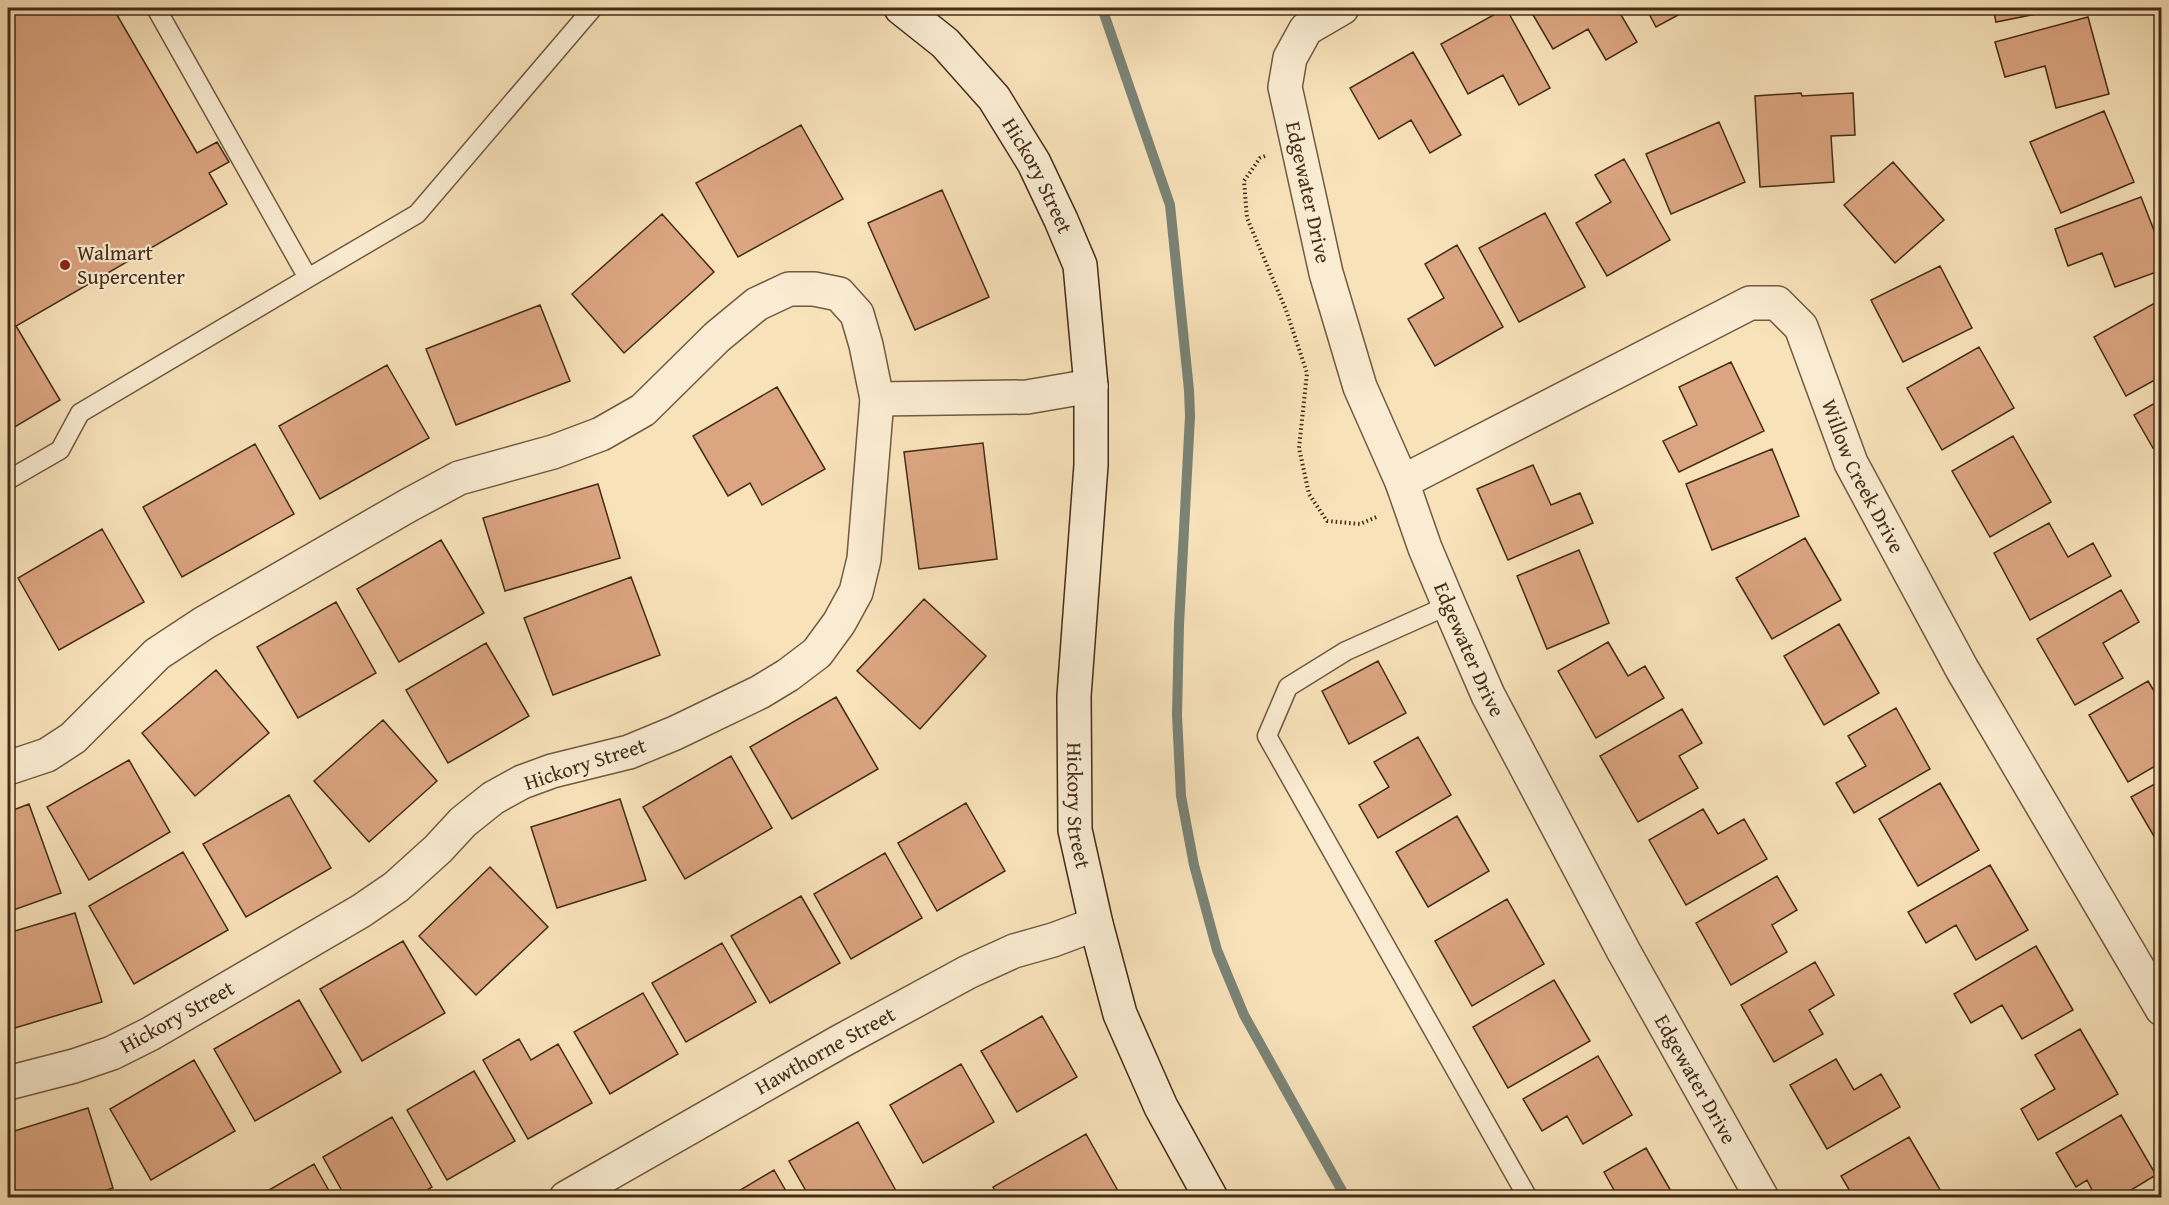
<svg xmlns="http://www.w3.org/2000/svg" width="2169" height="1205" font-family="'Gentium Book Plus',serif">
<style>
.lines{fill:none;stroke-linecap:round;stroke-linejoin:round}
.stream{stroke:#7a8376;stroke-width:10}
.building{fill:#dba581;stroke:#442c17;stroke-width:1.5}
.lane-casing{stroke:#715a40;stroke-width:21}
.street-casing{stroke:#715a40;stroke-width:36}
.secondary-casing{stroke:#442c17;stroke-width:36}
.path{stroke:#442c17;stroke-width:4;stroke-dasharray:1.5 3;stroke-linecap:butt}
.lane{stroke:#faecd2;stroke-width:18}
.street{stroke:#faecd2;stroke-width:33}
.secondary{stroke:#faecd2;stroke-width:33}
.poi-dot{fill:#8f2418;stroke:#faecd2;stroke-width:2}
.labels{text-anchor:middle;stroke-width:4.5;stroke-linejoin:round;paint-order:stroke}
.street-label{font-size:21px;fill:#442c17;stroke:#faecd2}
.poi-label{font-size:21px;fill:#442c17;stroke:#faecd2;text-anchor:start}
</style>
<rect width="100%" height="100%" fill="#f8e2ba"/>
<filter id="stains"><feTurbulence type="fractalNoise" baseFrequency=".00333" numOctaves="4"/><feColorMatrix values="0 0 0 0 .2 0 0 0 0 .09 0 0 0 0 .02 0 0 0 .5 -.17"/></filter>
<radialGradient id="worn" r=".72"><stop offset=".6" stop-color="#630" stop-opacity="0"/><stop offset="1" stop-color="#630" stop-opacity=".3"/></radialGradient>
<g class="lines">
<!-- stream -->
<path class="stream" d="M1102,8L1170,205L1189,390L1190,416L1179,625L1177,715L1181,796L1194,865L1217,950L1244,1015L1346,1198"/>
</g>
<!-- building -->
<path class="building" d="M8,8H113L197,153L217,142L229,162L209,173L227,204L16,326L60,400L8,431Z
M1506,8L1550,88L1519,105L1503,75L1468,94L1441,44Z
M1529,8H1617L1637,42L1606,60L1588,29L1553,49Z
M1646,8H1691L1656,27Z
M1993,8H2067L1996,22Z
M2088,17L2109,94L2056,108L2045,66L2005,77L1995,42Z
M1413,52L1461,135L1430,153L1411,120L1379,139L1350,88Z
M1801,93L1802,96L1853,93L1855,135L1831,136L1834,182L1760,187L1755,96Z
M2104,111L2134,182L2061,213L2030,142Z
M1719,122L1745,182L1671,214L1646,154Z
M801,125L843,199L738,257L696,183Z
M1624,159L1670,240L1607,276L1576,223L1611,202L1595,175Z
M1893,162L1944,220L1895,263L1844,205Z
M942,190L989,297L915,330L868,223Z
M2141,197L2162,251V270L2115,287L2102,253L2068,266L2055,229Z
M1545,213L1585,287L1519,322L1479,248Z
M662,214L714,272L624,353L572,294Z
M1457,245L1503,327L1435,366L1408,319L1444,298L1425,264Z
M1940,266L1972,328L1903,362L1871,300Z
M2162,299V376L2126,396L2094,337Z
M540,305L570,381L456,425L426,349Z
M1979,347L2014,408L1942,450L1907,388Z
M1731,362L1764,431L1679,472L1663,441L1697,425L1679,387Z
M387,365L429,438L320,499L279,426Z
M777,387L825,469L762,505L750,483L728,496L693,436Z
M2162,399V443L2153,448L2134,415Z
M2013,436L2051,502L1990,537L1952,471Z
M983,443L997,559L919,569L904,452Z
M255,444L294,514L182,577L143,507Z
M1772,449L1799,516L1712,550L1686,484Z
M1533,465L1551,505L1580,493L1593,523L1508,560L1477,489Z
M598,484L620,558L505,591L483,518Z
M2049,523L2068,557L2093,543L2111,576L2030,620L1994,553Z
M102,529L144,602L59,650L18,578Z
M1805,538L1841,600L1772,639L1736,578Z
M441,540L484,613L399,662L357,589Z
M1579,550L1609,623L1547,649L1517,576Z
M631,577L660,655L553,695L524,618Z
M2121,590L2139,622L2103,643L2123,678L2075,705L2037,639Z
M924,599L986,656L920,729L857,671Z
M336,602L376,673L298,718L257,647Z
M1839,624L1879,693L1824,725L1784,656Z
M1608,642L1628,676L1645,666L1664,698L1596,738L1558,671Z
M486,643L529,716L448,763L406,690Z
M1378,661L1406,713L1349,744L1322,691Z
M216,670L269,733L195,796L142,733Z
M2148,681L2162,704V762L2128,782L2089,715Z
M836,697L878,769L792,819L750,747Z
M1896,708L1930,769L1854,813L1836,783L1866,766L1848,736Z
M1682,709L1702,743L1679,756L1698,788L1638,822L1600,756Z
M383,720L437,781L369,842L314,781Z
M1418,737L1451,795L1378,838L1359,805L1389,787L1374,762Z
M731,756L772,828L685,879L643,807Z
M129,760L170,832L89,880L47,807Z
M2162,780V850L2131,797Z
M1940,783L1979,850L1918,886L1879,819Z
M289,795L331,868L246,917L203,844Z
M620,799L646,880L557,908L531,827Z
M966,803L1005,871L937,911L898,843Z
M29,804L61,893L8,912V812Z
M1703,809L1718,834L1744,819L1767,859L1686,905L1649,840Z
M1457,816L1489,871L1428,907L1396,852Z
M183,852L228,930L134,984L89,906Z
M885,853L922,918L851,959L814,894Z
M1990,865L2028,930L1976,960L1956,925L1926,943L1908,912Z
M490,867L548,927L476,995L419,936Z
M1777,876L1797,910L1772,925L1787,952L1731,985L1696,923Z
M801,896L840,963L770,1003L731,936Z
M1507,899L1544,964L1472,1006L1435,941Z
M75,913L102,1002L8,1030V933Z
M403,941L445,1013L362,1061L320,989Z
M722,943L756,1002L686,1042L652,983Z
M2036,946L2073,1010L2022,1039L2002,1005L1971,1023L1954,994Z
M1815,962L1834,995L1809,1010L1823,1034L1774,1062L1741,1005Z
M1554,980L1590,1041L1508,1088L1473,1027Z
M643,993L678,1054L610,1094L574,1032Z
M299,1000L341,1072L255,1121L214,1049Z
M1042,1016L1077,1077L1017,1112L981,1051Z
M2080,1029L2118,1094L2038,1140L2021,1109L2055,1089L2035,1055Z
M519,1039L531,1060L558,1044L592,1103L528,1139L483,1060Z
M1598,1056L1632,1115L1583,1144L1567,1116L1542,1131L1523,1099Z
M1836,1059L1854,1090L1881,1074L1900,1107L1827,1149L1790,1085Z
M194,1060L235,1131L151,1180L110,1109Z
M961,1064L994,1122L923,1163L890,1105Z
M474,1071L515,1141L447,1180L407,1110Z
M88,1108L113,1188L83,1198H17L8,1167V1133Z
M2121,1115L2156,1175L2118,1198H2096L2087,1180L2076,1187L2056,1153Z
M392,1117L432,1187L415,1198H346L323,1157Z
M858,1122L900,1198H810L789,1161Z
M1086,1134L1122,1198H998L993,1187Z
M1909,1137L1942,1193L1934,1198H1854L1841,1176Z
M1646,1148L1675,1198H1601L1614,1190L1604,1172Z
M314,1164L333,1198H255Z
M774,1170L790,1198H727Z"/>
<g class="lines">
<defs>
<path id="lane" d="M156,8L308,278L417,214L593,8
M8,480L60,450L80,413L308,278
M1449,605L1346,651L1288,687L1267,736L1528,1198"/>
<g id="street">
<path id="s1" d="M1342,8L1306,29L1290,58L1285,87L1326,273L1360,387L1402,482L1425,548L1449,605L1488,695L1624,952L1762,1198"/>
<path d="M877,399L1027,397L1091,386"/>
<path id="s2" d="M1402,482L1750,303H1777L1801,327L1851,463L1962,669L2162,1009"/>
<path d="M8,768L47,755L73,738L157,654L204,623L409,505L459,478L553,452L601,434L643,410L717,337L757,304L789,289H814L839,294L857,314L866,345L877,399L864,559L856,592L839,623L817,653L788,675L760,692L675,733L629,752L552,771L522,782L493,798L463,822L438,849L396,887L361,911L150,1034L112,1053L74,1066L8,1083"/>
<path id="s3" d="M566,1198L841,1041L968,972L1014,951L1053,940L1096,924"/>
</g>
<g id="secondary">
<path id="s4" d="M901,8L945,43L994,98L1034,163L1061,220L1080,265L1091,386V465L1074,696L1075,830L1096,924L1120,1014L1161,1107L1211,1198"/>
</g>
</defs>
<!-- lane casing -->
<use href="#lane" class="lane-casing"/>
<!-- street casing -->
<use href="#street" class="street-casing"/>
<!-- secondary casing -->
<use href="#secondary" class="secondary-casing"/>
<!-- path -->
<path class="path" d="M1265,156L1260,158L1244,181L1247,218L1286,310L1307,373L1299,448L1309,494L1327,521L1360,524L1379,516"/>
<!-- lane -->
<use href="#lane" class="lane"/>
<!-- street -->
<use href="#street" class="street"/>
<!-- secondary -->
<use href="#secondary" class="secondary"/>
</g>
<!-- markers -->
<circle class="poi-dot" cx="65" cy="265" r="6"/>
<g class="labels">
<!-- street labels -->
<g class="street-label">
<text dy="7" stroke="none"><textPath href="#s4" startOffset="219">Hickory Street</textPath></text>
<text dy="7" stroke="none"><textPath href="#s1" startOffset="212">Edgewater Drive</textPath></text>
<text dy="7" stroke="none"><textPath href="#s2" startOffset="614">Willow Creek Drive</textPath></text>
<text dy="7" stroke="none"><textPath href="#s1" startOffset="698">Edgewater Drive</textPath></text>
<text transform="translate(585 764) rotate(-18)" y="7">Hickory Street</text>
<text dy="7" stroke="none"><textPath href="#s4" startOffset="860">Hickory Street</textPath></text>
<text transform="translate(177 1017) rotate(-29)" y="7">Hickory Street</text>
<text dy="7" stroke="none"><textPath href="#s3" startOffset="298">Hawthorne Street</textPath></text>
<text dy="7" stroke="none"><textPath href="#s1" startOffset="1184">Edgewater Drive</textPath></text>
</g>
<!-- poi labels -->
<g class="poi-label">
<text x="77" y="260">Walmart<tspan x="77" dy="24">Supercenter</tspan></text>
</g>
</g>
<!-- margin -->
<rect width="2169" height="1205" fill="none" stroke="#f8e2ba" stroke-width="30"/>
<rect x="9" y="9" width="2151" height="1187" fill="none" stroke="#442c17" stroke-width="3"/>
<rect x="15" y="15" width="2139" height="1175" fill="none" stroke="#442c17" stroke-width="1.5"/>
<rect width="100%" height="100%" filter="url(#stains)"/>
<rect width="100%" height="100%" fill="url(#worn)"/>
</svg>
